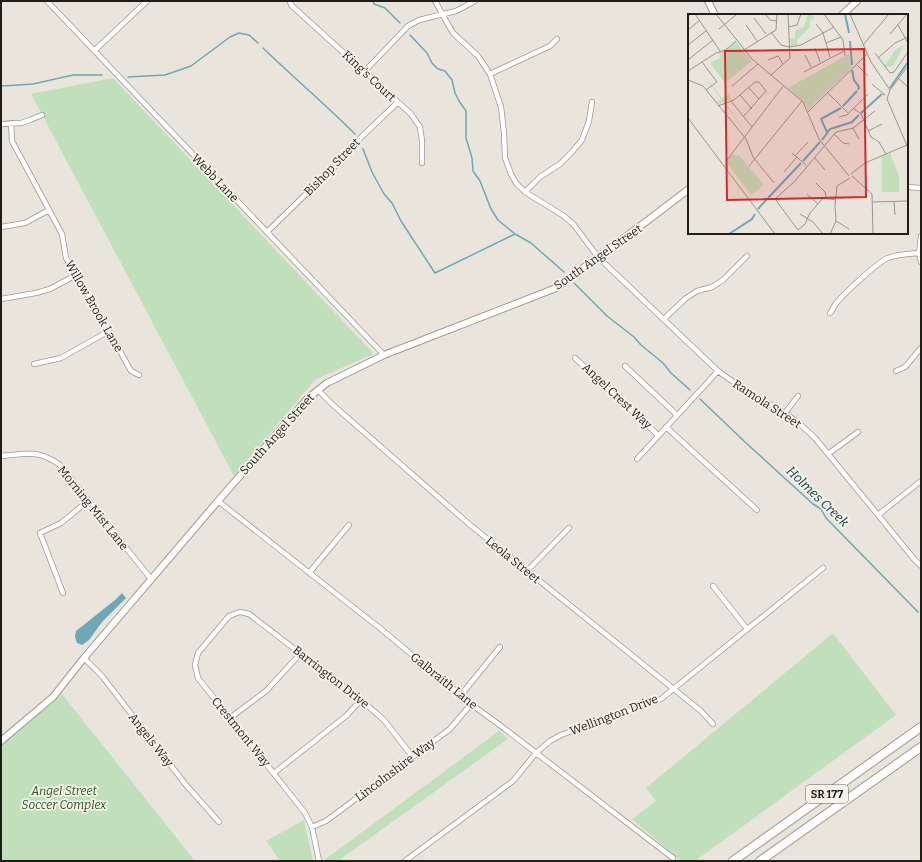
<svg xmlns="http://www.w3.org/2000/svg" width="922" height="862" font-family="Bitter,serif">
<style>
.green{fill:#c0e0bc}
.water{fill:#6ea7b5}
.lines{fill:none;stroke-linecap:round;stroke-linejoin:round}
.stream{stroke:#6ea7b5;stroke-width:1.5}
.minor-casing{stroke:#9d9890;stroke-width:6}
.tertiary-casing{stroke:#9d9890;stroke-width:8}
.motorway-casing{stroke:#9d9890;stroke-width:10}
.minor{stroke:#fff;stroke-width:4.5}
.tertiary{stroke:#fff;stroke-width:6}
.motorway{stroke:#fff;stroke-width:8}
.labels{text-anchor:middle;stroke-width:3.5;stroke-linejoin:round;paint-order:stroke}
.shield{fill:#f7f2e9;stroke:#605d58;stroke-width:1}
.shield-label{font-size:11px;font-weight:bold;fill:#1f1d1a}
.street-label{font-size:12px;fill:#1f1d1a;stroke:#f7f2e9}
.park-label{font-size:12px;font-style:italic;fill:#265321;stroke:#f7f2e9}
.water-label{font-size:13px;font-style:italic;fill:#0a404b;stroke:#f7f2e9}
.inset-river{fill:none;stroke:#6ea7b5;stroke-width:2}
.inset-road{fill:none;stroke:#99958e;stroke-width:1}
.view{fill:#d62828;fill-opacity:0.15;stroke:#d62828;stroke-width:2}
.inset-edge{fill:none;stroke:#1f1d1a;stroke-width:2}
</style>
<rect width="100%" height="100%" fill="#eae5dc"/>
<!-- green -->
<path class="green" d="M113,78L374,354L316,379L234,476L31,94Z
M833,633L896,715L695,861H681L632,819L656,801L646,788Z
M62,694L195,861H1V745Z
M499,731L508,739L338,861H323Z
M304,820L313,861H280L266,841Z"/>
<!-- water -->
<path class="water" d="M122,593L126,598L102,622L89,640L82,645L77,643L75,637L76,631L115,600Z"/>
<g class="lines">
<!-- stream -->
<path class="stream" d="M373,1L374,4L385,8L400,23
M410,35L427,53L432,63L438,69L445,71L452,80L455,93L459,101L466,111V138L472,158L473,171L480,181L491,209L498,220L515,234L531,243L564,272
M263,48C293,77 325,104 355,134
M128,77L165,75L191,66L230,37L239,33L249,35L258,43
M1,85L3,86L33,84L73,75H102
M363,149L372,172L384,194L392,203L401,221L435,273L515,234
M574,283L607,316L634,337L641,345L663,363L671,373L690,390
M700,399L745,442L813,504L821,509L826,518L918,612"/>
<defs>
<path id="minor" d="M47,1L384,355
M290,1L291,5L411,114L420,127L422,141V163
M435,1L453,33L478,56L490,74L501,107L504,133L505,158L511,174L516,183L525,192L564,216L574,225L598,257L718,371L746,391L785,413L801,425L815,438L914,559L921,566
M94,51L147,1
M365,71L408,26L419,20L456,11L475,1
M490,74L550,46L557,39
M11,123L12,141L62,234L66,258L109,331L131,371L139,375
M1,124L21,123L30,120L42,115
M907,187L921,188
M525,192L540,177L560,164L571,153L582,140L589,121L592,102
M1,227L25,223L49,210
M267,232L340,161L351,147L398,102
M921,236L919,253L921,262
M1,299L36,293L50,289L76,275
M830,313C832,311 833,308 835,305C841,296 879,261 888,258C898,254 908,254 919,253
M664,319L685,299L697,291L712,287L723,280L747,256
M575,358L658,435
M34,364L61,358L109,331
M625,366L677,415
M896,371L905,367L921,348
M318,390L333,405L469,524L701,711L713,724
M785,413L798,396
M666,427L757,510
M828,454L858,432
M1,456C16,455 33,451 46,457C51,459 56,462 60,465L151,579
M637,459L718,371
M218,501L381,629L471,704L505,729L673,858
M878,515L921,481
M527,571L569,528
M309,573L349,525
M713,586L747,629
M63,593L40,533L61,523L88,501
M84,658L102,676L186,785L219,822
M461,695L500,647
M230,718L266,691L301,653
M274,773L346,716L361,700
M312,827L326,821L450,729L471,704
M319,861L312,827L305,813L198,678L195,665L198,653L229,616L240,612L249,614L361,700L384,720L412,756
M405,861L513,781L536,753L550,741L561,735L661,699L823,568"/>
<path id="tertiary" d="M708,1L715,15
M842,15L857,1
M1,741L53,697L84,658L218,501L308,398L327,383L384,355L556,288L643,224L689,189"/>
<path id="motorway" d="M733,861L921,727
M760,861L921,747"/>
</defs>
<!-- minor casing -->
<use href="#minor" class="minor-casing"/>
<!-- tertiary casing -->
<use href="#tertiary" class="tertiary-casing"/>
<!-- motorway casing -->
<use href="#motorway" class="motorway-casing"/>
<!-- minor -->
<use href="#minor" class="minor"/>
<!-- tertiary -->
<use href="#tertiary" class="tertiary"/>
<!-- motorway -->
<use href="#motorway" class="motorway"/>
</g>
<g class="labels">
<!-- shield labels -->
<rect class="shield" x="806" y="785" width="42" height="18" rx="3"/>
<g class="shield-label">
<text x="827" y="798">SR 177</text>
</g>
<!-- street labels -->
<g class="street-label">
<text transform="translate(369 76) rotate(43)" y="4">King's Court</text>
<text transform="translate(332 167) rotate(-46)" y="4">Bishop Street</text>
<text transform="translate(215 178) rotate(46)" y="4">Webb Lane</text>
<text transform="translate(598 257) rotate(-35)" y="4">South Angel Street</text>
<text transform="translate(94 306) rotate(60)" y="4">Willow Brook Lane</text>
<text transform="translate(617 396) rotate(43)" y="4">Angel Crest Way</text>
<text transform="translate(767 404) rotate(33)" y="4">Ramola Street</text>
<text transform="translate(277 434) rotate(-48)" y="4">South Angel Street</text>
<text transform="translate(93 508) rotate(51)" y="4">Morning Mist Lane</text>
<text transform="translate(513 560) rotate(39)" y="4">Leola Street</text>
<text transform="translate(331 677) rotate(38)" y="4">Barrington Drive</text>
<text transform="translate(444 681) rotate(39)" y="4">Galbraith Lane</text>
<text transform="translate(614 715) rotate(-21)" y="4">Wellington Drive</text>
<text transform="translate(241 732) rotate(51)" y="4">Crestmont Way</text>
<text transform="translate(151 740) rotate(52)" y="4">Angels Way</text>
<text transform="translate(395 770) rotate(-37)" y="4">Lincolnshire Way</text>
</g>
<!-- park labels -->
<g class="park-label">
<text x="64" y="795">Angel Street<tspan x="64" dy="14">Soccer Complex</tspan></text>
</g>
<!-- water labels -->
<g class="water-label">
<text transform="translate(818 496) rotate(44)" y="5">Holmes Creek</text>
</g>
</g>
<!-- overview -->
<g transform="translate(688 14)">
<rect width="220" height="220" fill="#eae5dc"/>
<path d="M120,0L127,3L122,7V13L109,26V31L103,32L102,25L107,24V17L116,12ZM48,28L64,47L37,69L22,49L32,44L31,38ZM216,31L205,52L196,53L207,36ZM161,40L164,53L120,96L115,87L100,74ZM9,52L34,84L41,80L44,86L37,88L58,119L35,88L31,91L29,88L33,85ZM45,139L48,142L51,141L76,171L63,181L38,148ZM202,139L211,162V178H194V142Z" fill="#c0e0bc"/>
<path class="inset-river" d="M157,0L161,19M162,27L164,51M164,56L166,66L171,73L170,76M202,74L220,48M155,92L169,77M173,99L194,80M139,118L133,105L153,94M134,126L142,115L164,108L171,101M115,147L132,128M80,184L113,149M70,195L79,185M41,220L64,205L67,200"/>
<path class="inset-road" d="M7,0L32,37M28,0L64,45L115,88L131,125L161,162M77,0L82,6L89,7M136,0L155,26L157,42M162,0L183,48L202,76L199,85L220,134M66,4L78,20M128,10L135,19L142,43M58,11L69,27M210,11L220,29M100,13L109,11L113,0M31,15L49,0M0,16L12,6M83,18L93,31L101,33L113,31L146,13M202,20L219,0M138,29L153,23M0,31L18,17M175,31L201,0M127,34L132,48M56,36L88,16L89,0M187,39L202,59L206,58L220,38M117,41L123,53M190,44L207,29L220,23M1,45L25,26M80,46L90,42L95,50M14,48L29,68L18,76M168,50L180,62M0,57L28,39L38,36L48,27M116,58L156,37M83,61L102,44L100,0M211,65L220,73M0,66L15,72L58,125L65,143L86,169M184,70L197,81L195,80M44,72L70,50M61,74L71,85M202,76L220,52M139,78L160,99M52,81L64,95M43,87L64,113M30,92L46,86L67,68H71L78,77L55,103M165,94L173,100L183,123L191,128L198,140M120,98L179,40M151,103L159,101L180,80M0,104L87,220M165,114L171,125M180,117L194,110M146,120L155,129L161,130M104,139L118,151M107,142L120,128M126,143L137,156M39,146L96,71M61,152L114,87M96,158L109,143M163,160L177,149L219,131M164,162L184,180L185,220M128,169L137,178L138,183M119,180L130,190M148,186L135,184L122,199L117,210L110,216L87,185L107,167L148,118L165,114L187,97M206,187L207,201M185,188L220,187M112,200L125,208L135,220M148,207L161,215M142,220L148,207L147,192L149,172L162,164"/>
<path class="view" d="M176,35L178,183L39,186L37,37Z"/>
<rect width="220" height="220" class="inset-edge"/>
</g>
<!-- border -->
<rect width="922" height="862" fill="none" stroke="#1f1d1a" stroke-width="4"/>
</svg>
